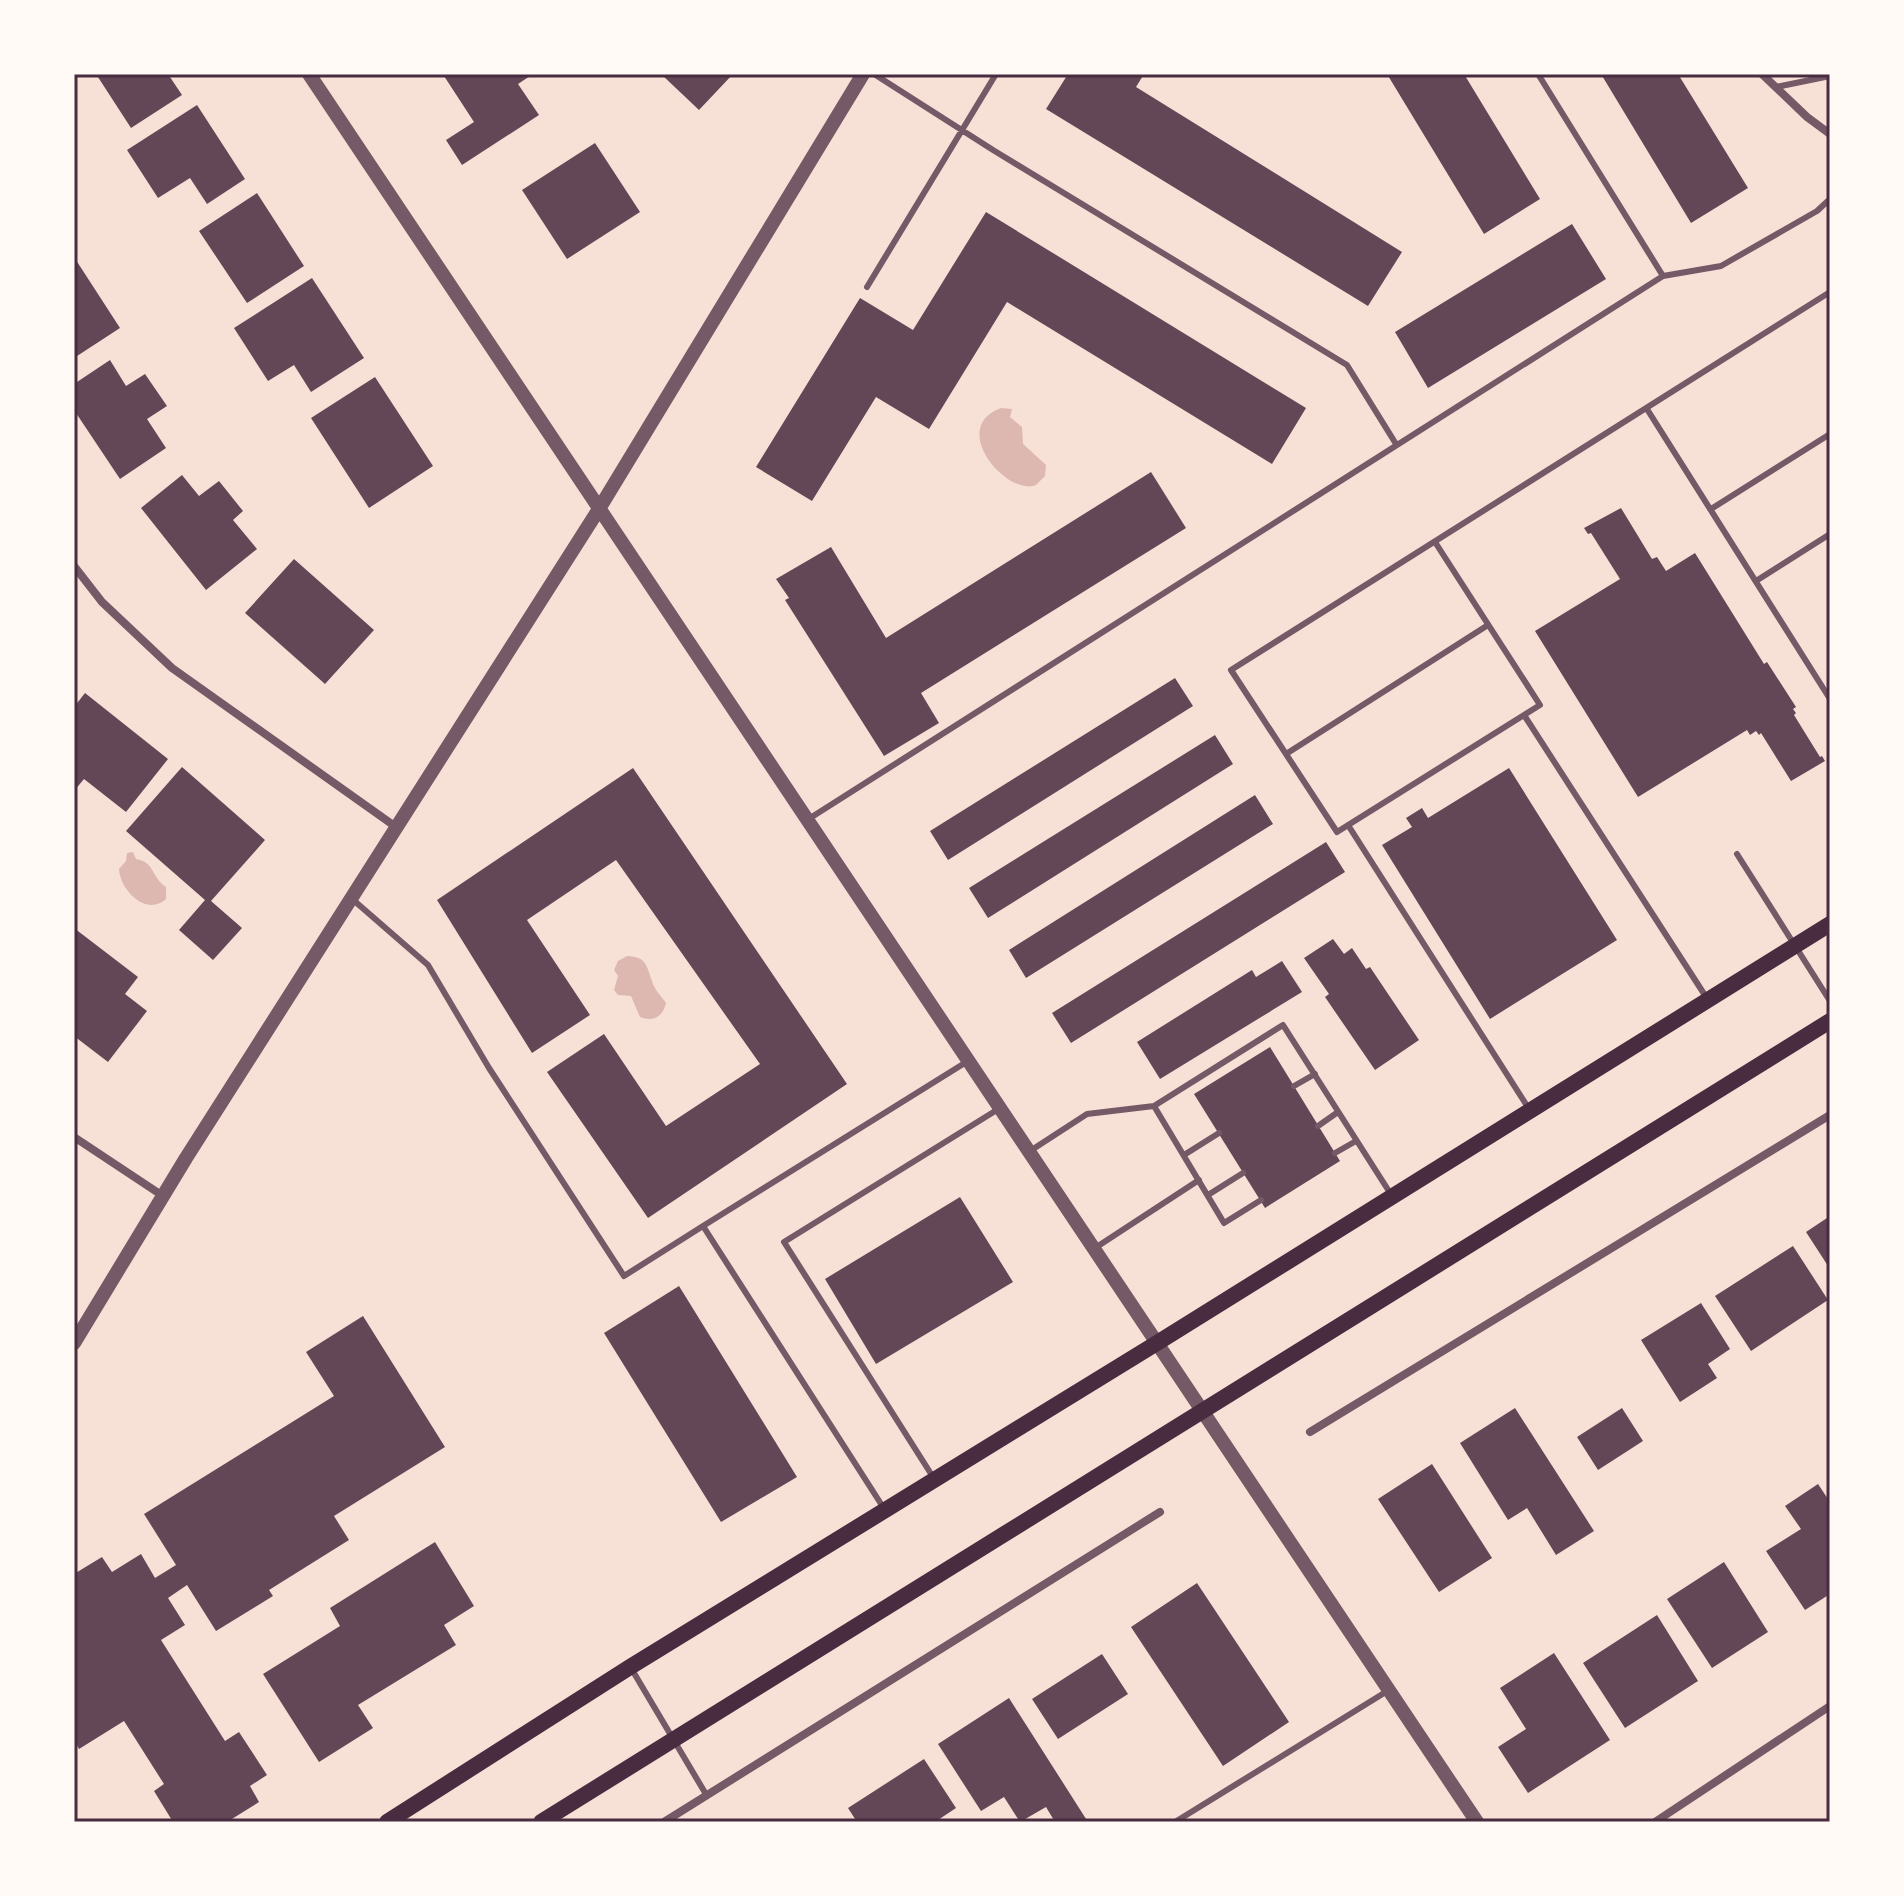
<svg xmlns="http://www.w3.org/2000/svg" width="1904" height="1896" font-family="Bitter,serif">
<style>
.water{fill:#dcb8b0}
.building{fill:#644757}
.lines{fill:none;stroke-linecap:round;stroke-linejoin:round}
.service{stroke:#755966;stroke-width:6}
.minor{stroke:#755966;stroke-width:8}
.tertiary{stroke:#755966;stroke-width:14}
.secondary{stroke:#4a2c40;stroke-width:16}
.neatline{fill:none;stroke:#4a2c40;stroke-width:3}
</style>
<rect width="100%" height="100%" fill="#f7e1d7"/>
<!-- water -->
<path class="water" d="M1001,408L1012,409L1010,417L1022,427L1023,444L1046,465L1045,476C1044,477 1037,484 1036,485C1008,497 947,428 1001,408Z
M133,852L136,859C155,862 151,877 166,887V899C146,917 120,890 119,869L126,861L127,853Z
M627,956C646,957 646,964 652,981C654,989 661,996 666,1003C663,1017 653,1022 640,1017L631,996L618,995L614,990L618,976L614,970L618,961Z"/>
<!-- building -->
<path class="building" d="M96,74H168L182,95L131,128Z
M447,74H533L518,84L539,115L462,165L446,140L474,122L444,76Z
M661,74H733L699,110Z
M1068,74H1144L1136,87L1402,252L1368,306L1046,109Z
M1387,74H1464L1540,199L1484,234Z
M1601,74H1678L1748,188L1691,223Z
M197,105L245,179L207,204L190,178L158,198L127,150Z
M595,143L640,212L567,259L522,190Z
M257,193L304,266L247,303L199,231Z
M986,212L1306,408L1272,464L1007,302L929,429L876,397L812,501L756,467L860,298L913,330Z
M1572,224L1606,279L1428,388L1395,332Z
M74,257L120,328L74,358Z
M312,278L364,358L311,392L294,365L268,381L234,328Z
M110,360L126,386L145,374L167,406L147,419L166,448L120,479L74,410V384Z
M375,377L433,466L369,508L311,418Z
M1151,472L1186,528L921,693L939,723L884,756L785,600L789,598L776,579L831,547L886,638Z
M182,475L199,496L219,481L243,511L233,520L257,549L206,590L141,508Z
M1621,508L1652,559L1657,557L1666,571L1695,553L1764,664L1767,662L1796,707L1793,709L1796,713L1794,715L1820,757L1822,756L1825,761L1791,781L1761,733L1759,735L1756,731L1750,735L1747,730L1638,797L1535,631L1620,579L1591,533L1588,534L1584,528Z
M294,559L374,630L325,684L245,613Z
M1175,678L1193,706L948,860L930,831Z
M85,693L168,759L126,812L84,779L74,791V707Z
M1215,735L1233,764L988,918L969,888Z
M182,767L265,840L211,901L242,928L213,960L179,930L205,900L126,831Z
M633,768L847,1084L648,1218L547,1072L604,1034L666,1126L760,1064L616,860L527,920L590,1015L532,1053L437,900Z
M1509,768L1617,940L1490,1019L1382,845L1412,827L1406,818L1422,808L1428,818Z
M1255,795L1273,824L1026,978L1009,950Z
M1326,842L1345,872L1071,1043L1052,1013Z
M74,928L138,977L125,994L147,1011L108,1062L74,1036Z
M1333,939L1344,954L1352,948L1366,969L1370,967L1419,1040L1375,1070L1325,997L1329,994L1304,958Z
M1282,961L1302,992L1160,1079L1137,1042L1252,970L1256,977Z
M1270,1047L1340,1161L1265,1208L1194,1094Z
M960,1197L1013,1282L876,1364L825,1279Z
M1830,1216V1269L1806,1232Z
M1793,1246L1828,1300L1751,1351L1715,1296Z
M679,1286L797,1477L721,1522L604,1333Z
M1701,1303L1730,1349L1708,1364L1717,1378L1680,1402L1641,1340Z
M363,1316L445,1447L334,1516L349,1540L269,1590L273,1596L216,1631L187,1585L168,1598L185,1625L161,1640L225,1741L239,1732L267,1775L250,1786L259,1802L227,1822H195L194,1820L173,1822L154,1791L164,1784L124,1721L79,1749L74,1740V1574L102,1557L112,1572L141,1554L155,1578L176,1565L144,1514L334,1396L306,1352Z
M1515,1408L1594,1531L1556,1555L1527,1508L1508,1520L1460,1443Z
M1622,1408L1643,1441L1598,1470L1577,1437Z
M1432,1464L1492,1558L1439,1592L1378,1499Z
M1818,1484L1830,1502V1594L1805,1610L1766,1551L1801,1529L1785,1506Z
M435,1542L474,1606L444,1625L456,1645L358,1705L373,1728L319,1762L263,1674L340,1626L330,1608Z
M1724,1562L1768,1632L1712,1668L1667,1599Z
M1197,1583L1289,1722L1223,1766L1131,1627Z
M1657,1615L1698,1681L1625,1728L1583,1663Z
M1554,1653L1610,1740L1528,1793L1498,1747L1526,1729L1500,1688Z
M1102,1654L1128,1694L1058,1739L1032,1699Z
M1009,1698L1088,1822H1055L1046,1807L1020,1822L1004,1797L981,1811L938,1744Z
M924,1759L956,1808L935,1822H857L848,1808Z"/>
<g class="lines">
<!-- service -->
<path class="service" d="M874,74L993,150L1347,365L1396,444
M1538,74L1663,276
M1776,87L1830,76
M867,287L996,74
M1647,409L1830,699
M1711,509L1830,434
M1435,542L1540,705L1337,832L1231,670L1830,292
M1756,581L1830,534
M1524,715L1708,1000
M1286,754L1488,625
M807,820L1663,276L1721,266L1817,211L1830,199
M1348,825L1529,1109
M1737,854L1830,1001
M351,898L428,965L489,1068L624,1276L703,1226L883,1507
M1294,1086L1315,1074
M1318,1126L1338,1112
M1030,1151L1087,1114L1154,1106
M1335,1153L1356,1141
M1184,1155L1219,1133
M1208,1195L1243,1173
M1261,1200L1224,1223L1154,1106L1283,1025L1392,1196
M703,1226L968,1061
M1095,1248L1199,1180
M933,1477L784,1242L1000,1108
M631,1668L707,1796
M1175,1822L1389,1690"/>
<!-- minor -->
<path class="minor" d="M1762,74L1807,117L1830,134
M74,566L102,602L172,668L396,827
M74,1137L163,1196
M1310,1432L1830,1115
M664,1822L1160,1512
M1655,1822L1830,1706"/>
<!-- tertiary -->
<path class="tertiary" d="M309,74L1477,1822
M74,1343L186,1158L599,509L863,74"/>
<!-- secondary -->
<path class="secondary" d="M387,1822L630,1667L1157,1343L1830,924
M541,1822L1830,1021"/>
</g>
<!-- border -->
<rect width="1904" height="1896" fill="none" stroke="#fffaf5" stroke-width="152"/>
<rect x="76" y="76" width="1752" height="1744" class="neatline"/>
</svg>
